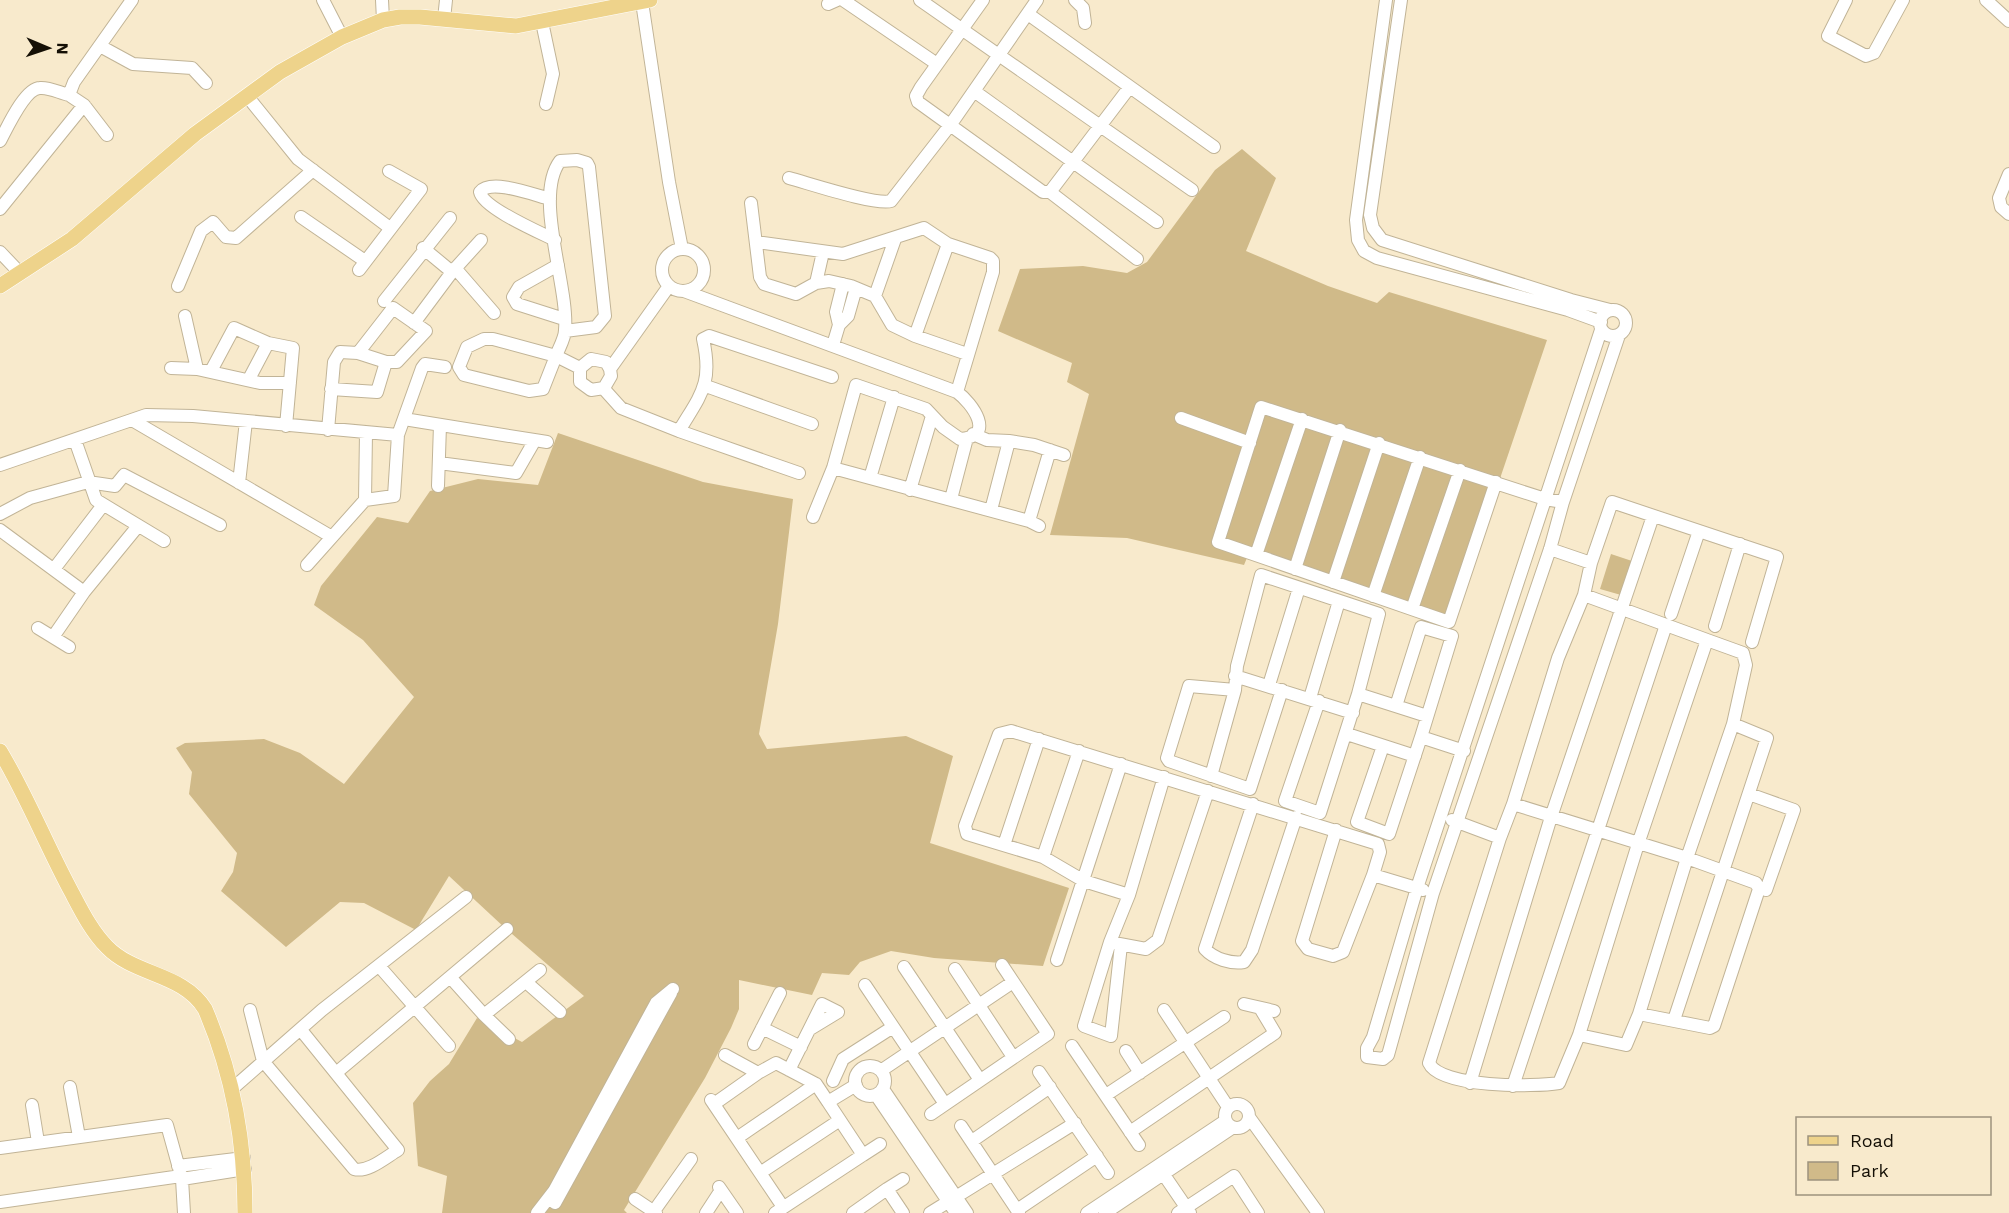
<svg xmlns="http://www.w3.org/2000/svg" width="2009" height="1213" font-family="'Work Sans',sans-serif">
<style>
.green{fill:#d0ba89}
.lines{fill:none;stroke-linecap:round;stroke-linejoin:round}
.minor-casing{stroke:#c1b497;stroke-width:14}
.major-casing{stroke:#fff;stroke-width:16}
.minor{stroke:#fff;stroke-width:12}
.major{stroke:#eed38b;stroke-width:15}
</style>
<rect width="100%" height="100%" fill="#f8eacc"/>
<!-- green -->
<path class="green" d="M1242,149L1276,178L1246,251L1328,286L1377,303L1389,292L1547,340L1453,617L1251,548L1244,565L1127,538L1050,535L1089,394L1067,382L1072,363L998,331L1020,269L1083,266L1127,273L1147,262L1215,170Z
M558,433L703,482L793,499L778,624L759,734L767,749L906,736L953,756L930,843L1069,888L1043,966L934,958L891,951L860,962L849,975L822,973L812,995L739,980V1009L731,1028L705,1078L624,1210L627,1213H442L447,1176L418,1166L413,1103L430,1081L449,1064L477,1018L522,1042L584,996L505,928L449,876L416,930L364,903L340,902L286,947L221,891L233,872L237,853L189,794L192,772L176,748L185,743L264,739L300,753L344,784L414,697L363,640L314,605L321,586L377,517L408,523L430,491L478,479L538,485Z
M1611,554L1632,561L1621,595L1600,589Z"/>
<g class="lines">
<defs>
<path id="minor" d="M323,0L342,37
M382,0L383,20
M843,0L937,64
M920,0L1192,190
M983,0L921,87L916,96L918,102L1043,192H1050L1137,259
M1075,0L1083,8L1085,23
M1386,0L1356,220L1358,240L1364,251L1377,258L1568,310L1601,322
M1401,0L1370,215L1373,228L1382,240L1571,300L1610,310
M1846,0L1828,36L1866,56L1874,53L1903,0
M1986,0L2009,21
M642,2L669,182L682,249
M828,4L837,0
M1028,14L1214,147
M444,19L446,0
M542,22L553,74L546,104
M100,46L133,64L192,68L206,83
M974,91L1157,222
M247,96L298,159L390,228
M107,135L84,105L69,95L74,82L132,0
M0,141C7,128 25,88 40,88C49,87 60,93 69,95
M2009,174L1999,198L2001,207L2009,214
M789,178C808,183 877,206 891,201L951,124L1037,0
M1050,192L1129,88
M550,199C534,195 491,178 480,192C483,208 539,232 555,240
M751,203L760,277L764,284L796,294L816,283L829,281L851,286L875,296L892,325L915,336
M0,209L84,105
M301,217L365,261
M757,242L843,254L924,228L948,244L990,258L993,261V272L957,392
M948,244L915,336L967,354
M662 270a21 21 0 1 1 42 0a21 21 0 1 1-42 0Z
M0,252L20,273
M558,265L519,287L513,297L517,304L564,319
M455,268L494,313
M359,270L421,189L389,171
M452,272L481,240
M816,283L823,252
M178,286L201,231L213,222L226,237L236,238L313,170
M684,291L957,392C972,403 997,437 960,439L943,427L926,409L856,385L833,468L813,517
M875,296L895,239
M384,301L450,218
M1600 323a13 13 0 1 1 26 0a13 13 0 1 1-26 0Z
M185,316L197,369L260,383H290
M414,323L452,272L423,248
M839,325L836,312L843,284
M1601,330L1417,888L1373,1037L1367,1048V1057L1383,1059L1388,1055L1433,893L1550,549L1563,502L1619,335
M565,331L596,327L605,316L589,167L587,163L577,160L560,161C533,197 569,286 565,330C565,338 559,348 556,356L580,368
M484,339H493L556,356L543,389L529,391L464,375L459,367L467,347Z
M833,345L839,325L848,316L856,288
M171,368L197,369
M610,369L606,362L591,359L580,368V382L591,390L604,388L611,376L610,369L669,286
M211,371L234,328L268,343L293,348L286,426
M249,379L268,343
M706,386L812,424
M603,388L621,408L679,431
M331,389L377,392L386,362H397L426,331L393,308L358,353
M1181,418L1250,443
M404,419L547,442
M132,420L332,537
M328,430L334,362L340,352L358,353L386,362
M973,434L987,440L1009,441
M75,440L96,500L164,541
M439,463L516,473L535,440
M0,465L146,415L193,416L398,435
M833,468L1029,521L1039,526
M799,473L679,431C701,394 713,384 703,339L709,336L832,377
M870,478L894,397
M1496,482L1449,622L1218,542L1261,407L1545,499L1563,502
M239,483L246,421
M438,486L440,425
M910,490L932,416
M951,499L967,438
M365,500L366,433
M991,510L1009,441L1034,445L1064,455
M0,514L30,498L88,482L115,486L124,475L220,525
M1029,521L1050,450
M0,530L84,592
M1550,549L1591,563
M1256,555L1302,419
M307,565L365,500L394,496L398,435L422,368L425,364L445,367
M54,569L103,505
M1295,569L1340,430
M1333,582L1379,443
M1373,596L1420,457
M1412,609L1460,470
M1671,614L1699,531
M1715,626L1740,544
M38,628L69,647
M53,637L84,592L138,526
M1235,676L1353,713
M1269,685L1299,588
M1282,690L1250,789L1169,761L1167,758L1189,686L1235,690L1237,666L1261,575L1379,614L1358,694
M1310,698L1339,601
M1319,701L1285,801L1320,813L1358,694L1427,716
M1396,706L1421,627L1452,636L1421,737
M1347,734L1415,756
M1383,746L1357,822L1389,834L1421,737L1464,751
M1211,776L1235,690
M1749,794L1794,810L1766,890L1758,887
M1253,804L1205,949C1214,959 1231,964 1244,962L1252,950L1296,817
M1513,804L1558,658L1584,595L1591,563L1612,502L1777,557L1752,642
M1452,820L1500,838L1513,804L1687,858L1756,883L1759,889L1714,1026L1710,1028L1639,1014L1626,1045L1579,1035
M1336,830L1302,941L1308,949L1333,956L1343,952L1373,875
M1500,838L1429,1063C1440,1088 1535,1087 1559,1083L1579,1035L1638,844L1707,640L1584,595
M1004,845L1039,739
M1043,857L1079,751
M1129,895L1084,881L1043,857L967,834L965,826L999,734L1011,731L1378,844L1380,852L1373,875L1423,890
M1114,943L1146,949L1158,940L1208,791
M1121,945L1111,1036L1084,1026L1110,942L1129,895L1164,777
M1057,960L1121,764
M379,966L449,1046
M904,967L980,1080
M955,969L1013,1057
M451,978L484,1015L540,970
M526,982L560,1012
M865,985L945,1104
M1244,1004L1274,1011
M250,1010L263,1061L354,1169C368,1173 386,1157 398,1150L301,1030
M1164,1010L1228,1107
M1639,1014L1687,858L1733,724L1746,665L1743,653L1707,640
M484,1015L509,1039
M1674,1020L1767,738L1733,724
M762,1028L801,1047
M754,1044L780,993
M1072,1046L1139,1145
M1126,1051L1140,1073
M725,1055L758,1073L776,1063L816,1084L828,1102
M855 1081a15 15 0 1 1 30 0a15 15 0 1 1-30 0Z
M789,1070L822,1004L838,1012L810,1029
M882,1070L1013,982
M1039,1072L1108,1173
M336,1073L507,929
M833,1081L843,1059L893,1027
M1470,1083L1551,817L1653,516
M856,1085L828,1102L863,1155L880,1144
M1513,1086L1666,625
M70,1087L79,1137
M232,1089L322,1010L466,897
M883,1089L967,1213
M876,1095L956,1213
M1106,1095L1224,1017
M711,1100L783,1207
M1225 1116a12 12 0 1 1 24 0a12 12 0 1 1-24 0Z
M714,1104L758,1073
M32,1105L38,1142
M931,1114L1048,1034L1002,965
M1249,1117L1318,1213
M961,1126L1019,1213
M1130,1132L1275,1033L1260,1008
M737,1138L816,1084
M972,1141L1050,1087
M0,1148L167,1125L182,1179L184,1213
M178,1166L244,1158
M1160,1169L1190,1213
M760,1173L840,1120
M182,1179L245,1169
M719,1187L737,1213
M635,1199L656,1213
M0,1202L181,1176
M555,1203L671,993
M1017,1210L1097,1156
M654,1211L691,1159
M537,1213L554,1191L656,1003L673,989
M706,1213L721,1190
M775,1213L863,1155
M853,1213L887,1189
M903,1213L887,1189L903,1179
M930,1213L1075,1123
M1087,1213L1225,1121
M1105,1213L1232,1128
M1178,1213L1234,1176L1258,1213"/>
<path id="major" d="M0,286L72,239L195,134L280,72L342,37L383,20L400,17H420L516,26L650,0
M0,751C27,796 47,847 72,893C82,912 92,932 107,947C135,976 183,973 205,1009C233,1074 245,1142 245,1213"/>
</defs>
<!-- minor casing -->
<use href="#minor" class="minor-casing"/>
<!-- major casing -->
<use href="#major" class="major-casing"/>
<!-- minor -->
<use href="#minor" class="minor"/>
<!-- major -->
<use href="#major" class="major"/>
</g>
<!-- legend -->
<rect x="1796" y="1117" width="195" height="78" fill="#f8eacc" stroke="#9d937d" stroke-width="1.5"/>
<rect x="1808" y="1136" width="30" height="9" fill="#eed38b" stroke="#9d937d" stroke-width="1.5"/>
<text x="1850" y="1147" font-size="18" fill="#151006">Road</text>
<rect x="1808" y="1162" width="30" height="18" fill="#d0ba89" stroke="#9d937d" stroke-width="1.5"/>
<text x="1850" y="1177" font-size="18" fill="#151006">Park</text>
<!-- north arrow -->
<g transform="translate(48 48) rotate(92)" stroke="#f8eacc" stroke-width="4.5" paint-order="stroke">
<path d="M0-4.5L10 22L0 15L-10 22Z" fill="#151006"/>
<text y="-9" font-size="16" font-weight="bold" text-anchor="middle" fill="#151006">N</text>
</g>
</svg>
